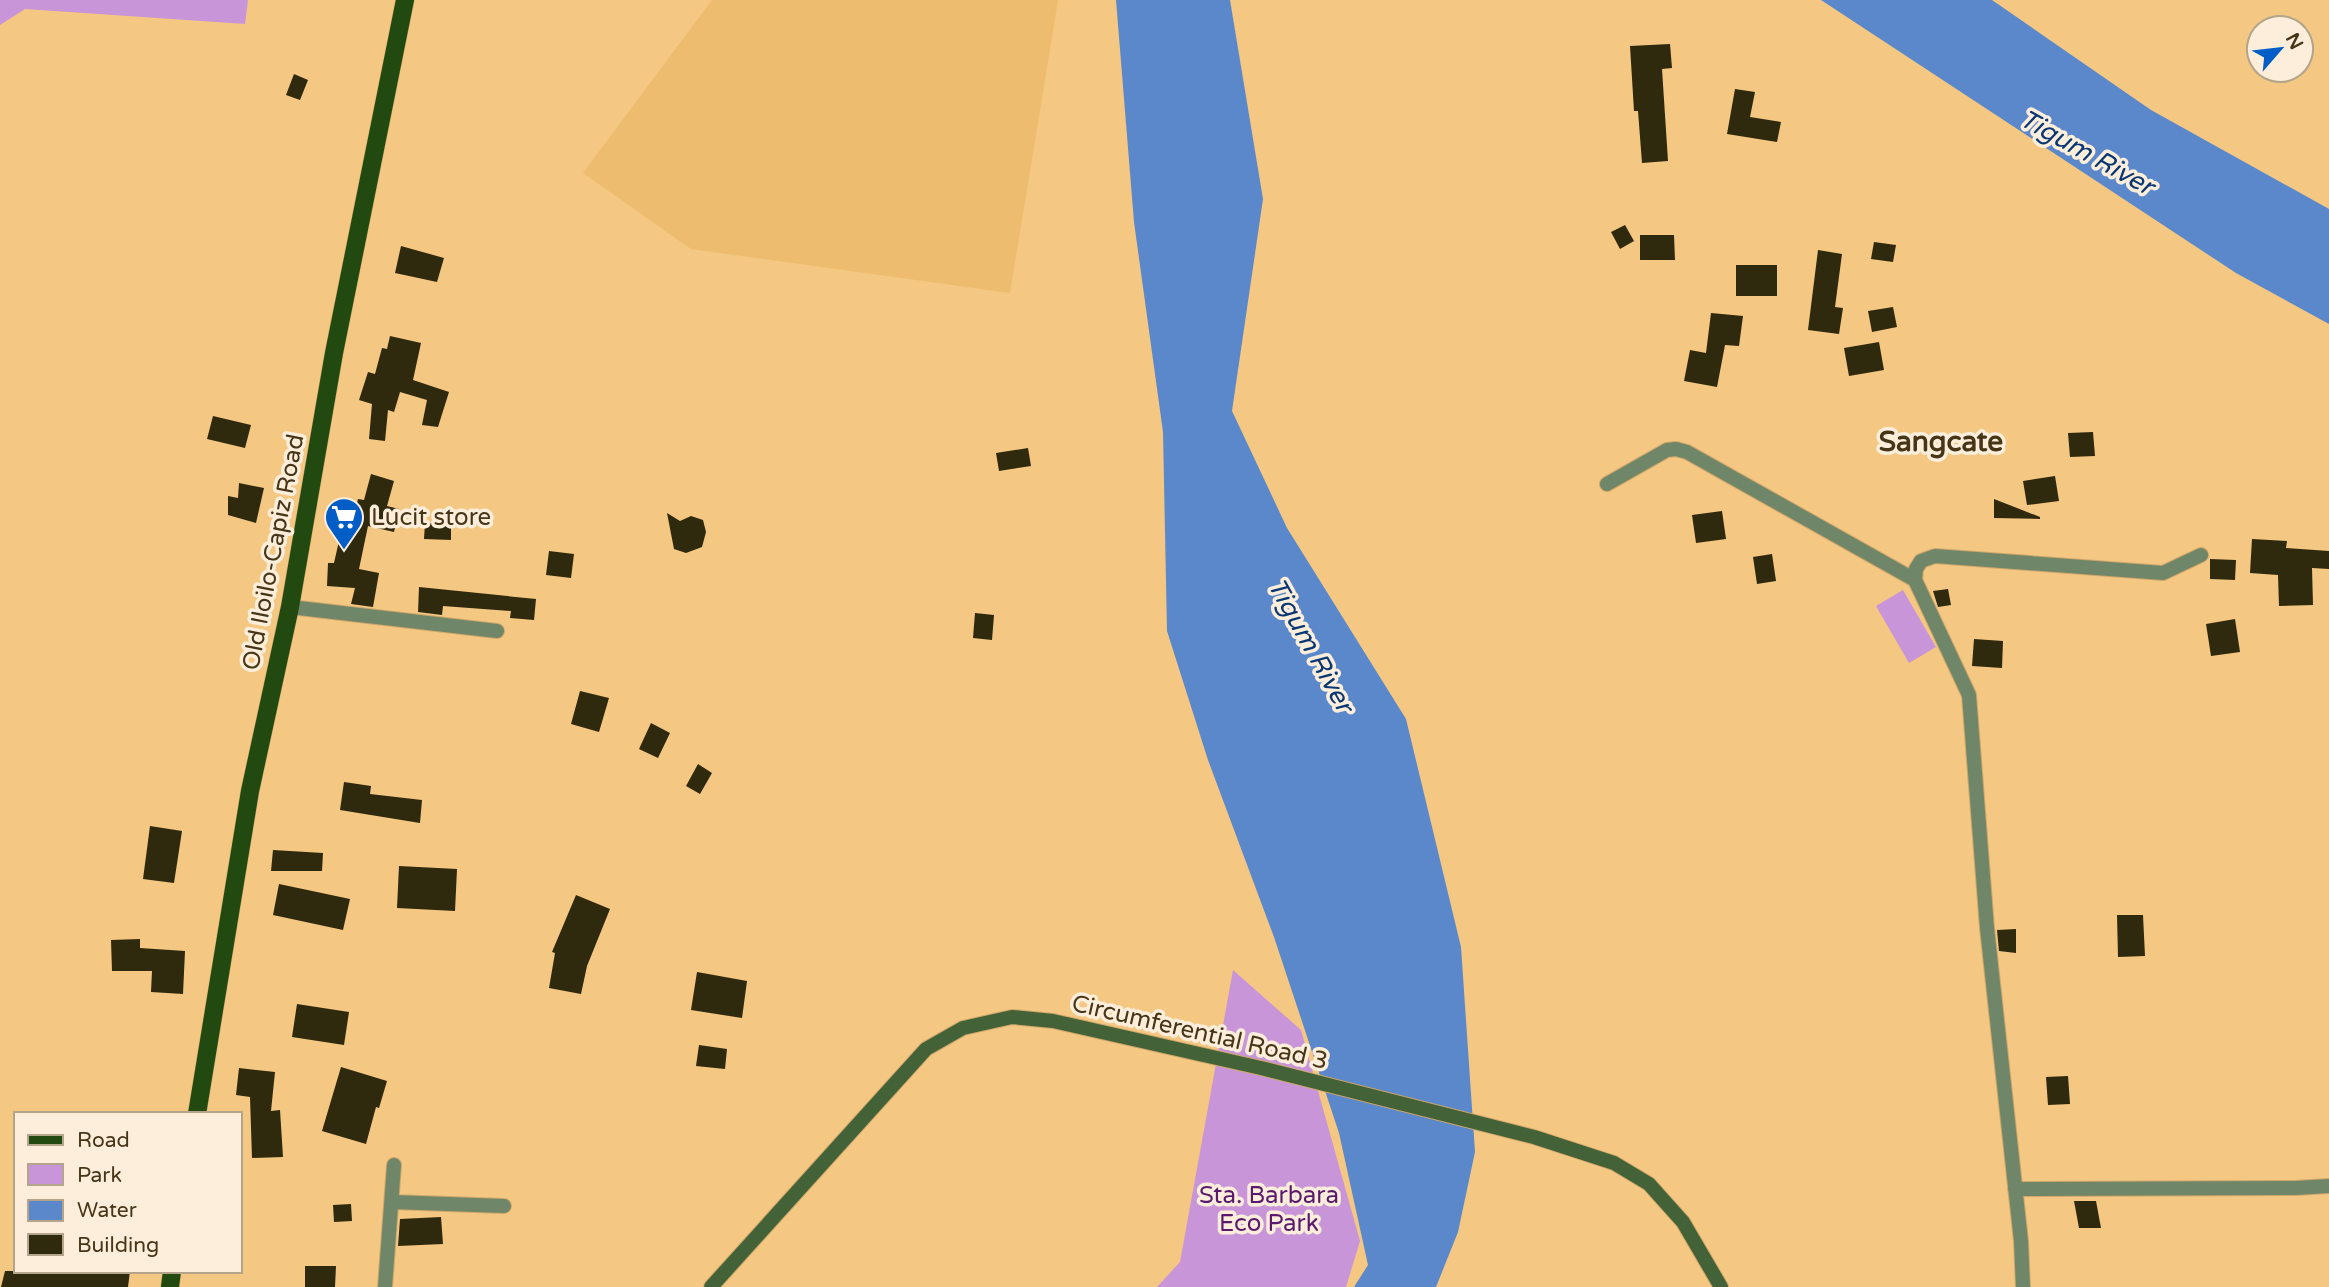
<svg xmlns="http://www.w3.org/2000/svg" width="2329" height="1287" font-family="'Varela Round',sans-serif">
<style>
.built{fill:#edbc6e}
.green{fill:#c896d8}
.water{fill:#5b88cb}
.building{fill:#2f290d}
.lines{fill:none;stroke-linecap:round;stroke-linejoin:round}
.street-casing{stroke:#cea76b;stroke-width:16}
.secondary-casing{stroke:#cea76b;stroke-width:16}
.primary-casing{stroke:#cea76b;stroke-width:19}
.street{stroke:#708668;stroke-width:14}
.secondary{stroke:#436237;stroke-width:14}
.primary{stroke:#214910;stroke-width:18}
.labels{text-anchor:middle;stroke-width:7;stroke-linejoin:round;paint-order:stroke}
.poi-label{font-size:24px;fill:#473518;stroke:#fceeda;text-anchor:start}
.street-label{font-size:24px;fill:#473518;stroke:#fceeda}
.park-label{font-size:24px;fill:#5a196d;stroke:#fceeda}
.water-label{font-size:26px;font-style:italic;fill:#093774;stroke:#fceeda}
.quarter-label{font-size:28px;font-weight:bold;fill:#473518;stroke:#fceeda}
</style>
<rect width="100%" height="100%" fill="#f4c782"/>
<!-- built -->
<path class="built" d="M712,0H1058L1010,293L691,249L583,173Z"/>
<!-- green -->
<path class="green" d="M0,0H248L245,24L25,9L0,25Z
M1903,590L1936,647L1909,663L1876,606Z
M1233,970L1301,1030L1360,1241L1346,1287H1157L1180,1262Z"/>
<!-- water -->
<path class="water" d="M1116,0H1230L1263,199L1232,411L1287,528L1406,719L1461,947L1475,1152L1458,1232L1436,1287H1354L1368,1265L1339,1133L1274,937L1208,760L1167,631L1163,432L1134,222Z
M1821,0H1992L2151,110L2329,209V324L2236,273Z"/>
<!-- building -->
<path class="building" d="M1670,44L1672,68L1662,69L1668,161L1642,163L1638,111H1634L1630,46Z
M294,74L308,80L300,100L286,95Z
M1735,89L1755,92L1750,117L1781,122L1777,142L1727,134Z
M1625,225L1634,241L1620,249L1611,232Z
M1640,235H1674L1675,260H1640Z
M1874,242L1896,245L1893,262L1871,259Z
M401,246L444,258L437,282L395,273Z
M1818,250L1842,254L1835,307L1843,308L1839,334L1808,330Z
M1736,265H1777V296H1736Z
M1893,307L1897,327L1872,332L1868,311Z
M1711,313L1743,316L1739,346L1725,345L1717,387L1684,381L1690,350L1706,353Z
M390,336L421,343L413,380L449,392L438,427L422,425L427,400L400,392L394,412L388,410L385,441L369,439L372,404L359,400L368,372L375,374L382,348L387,349Z
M1879,342L1884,370L1849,376L1844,348Z
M213,416L251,425L245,448L207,439Z
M2093,432L2095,456L2070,457L2068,433Z
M1028,448L1031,466L999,471L996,453Z
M371,474L394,481L387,506L399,509L394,532L368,526L359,569L379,573L373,607L351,604L355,588L327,586L328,563H334L339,541L348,543L358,499L364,500Z
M2055,476L2059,501L2027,505L2023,481Z
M239,483L264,488L256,523L228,515V496L238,498Z
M1994,499L2040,517V519L1994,518Z
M1722,511L1726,539L1696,543L1692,515Z
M667,513L680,521L691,516L703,520L706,532L702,547L686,553L674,549Z
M425,523L451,524V540L424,539Z
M2252,539L2287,541L2286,548L2329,551V569L2312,568L2313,605L2279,606L2278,575L2250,573Z
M549,551L574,554L571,578L546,575Z
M1772,554L1776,581L1757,584L1753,557Z
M2210,559L2236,560L2235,580L2210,579Z
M419,587L536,599L534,620L510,618L511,611L443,606L442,615L418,612Z
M1948,589L1951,605L1938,607L1933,591Z
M975,613L994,615L992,640L973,638Z
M2235,619L2240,652L2211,656L2206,624Z
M1974,639L2003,641L2002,668L1972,666Z
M580,691L609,698L599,732L571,724Z
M651,723L670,733L658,758L639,749Z
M698,764L712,773L700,794L686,786Z
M344,782L371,786L370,794L422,800L420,823L340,810Z
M150,826L182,831L174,883L143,879Z
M273,850L323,853L322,871H271Z
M399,866L457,869L455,911L397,908Z
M279,884L350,899L343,930L273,915Z
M576,895L610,909L587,966L581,994L549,988L555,953L552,952Z
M2117,915H2143L2145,956L2118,957Z
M2016,929V953L1999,951L1997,930Z
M140,939V948L185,951L183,994L151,992L152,971H112L111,940Z
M697,972L747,981L742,1018L691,1010Z
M297,1004L349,1012L344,1045L292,1037Z
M699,1045L727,1049L725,1069L696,1066Z
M341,1067L387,1081L379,1108L376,1107L366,1144L322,1131Z
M239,1068L275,1072L271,1111L280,1110L283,1157L252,1158L250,1097L236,1095Z
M2068,1076L2070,1104L2048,1105L2046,1077Z
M2074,1201H2096L2101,1228H2079Z
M351,1204L352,1221L334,1222L333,1205Z
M441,1217L443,1244L398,1246L400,1219Z
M305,1266H336L335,1287H305Z
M5,1271H130L128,1287H1Z"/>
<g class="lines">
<defs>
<path id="street" d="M1607,484L1667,450L1676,449L1687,452L1915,580
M290,607L497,631
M2015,1189L2295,1188L2329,1186
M392,1202L504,1206
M385,1287L394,1165
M2023,1287L2021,1241L1987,928L1969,695L1915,580L1916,569L1921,561L1935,556L2163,573L2201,555"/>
<path id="secondary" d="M711,1287L926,1049L963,1028L1012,1017L1053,1021L1261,1068L1534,1137L1614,1163L1649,1184L1683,1222L1721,1287"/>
<path id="primary" d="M197,1114L250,791L290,607L334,353L405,0
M170,1287L172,1271"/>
</defs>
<!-- street casing -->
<use href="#street" class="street-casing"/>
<!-- secondary casing -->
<use href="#secondary" class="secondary-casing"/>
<!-- primary casing -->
<use href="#primary" class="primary-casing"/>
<!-- street -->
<use href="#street" class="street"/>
<!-- secondary -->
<use href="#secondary" class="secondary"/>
<!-- primary -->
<use href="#primary" class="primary"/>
</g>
<!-- icons -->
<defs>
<symbol id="supermarket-pin" viewBox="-11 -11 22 30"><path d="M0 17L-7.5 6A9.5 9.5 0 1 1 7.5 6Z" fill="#035dc6" stroke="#fceeda"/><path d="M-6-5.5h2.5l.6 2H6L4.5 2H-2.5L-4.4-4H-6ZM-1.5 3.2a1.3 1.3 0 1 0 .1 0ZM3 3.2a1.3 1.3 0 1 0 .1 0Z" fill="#fff"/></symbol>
</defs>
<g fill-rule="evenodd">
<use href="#supermarket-pin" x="322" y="495" width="44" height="60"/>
</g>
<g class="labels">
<!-- poi labels -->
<g class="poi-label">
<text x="371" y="525">Lucit store</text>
</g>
<!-- street labels -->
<g class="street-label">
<text transform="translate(273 552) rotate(-79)" y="8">Old Iloilo-Capiz Road</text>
<text transform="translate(1200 1032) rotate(13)" y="8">Circumferential Road 3</text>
</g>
<!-- park labels -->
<g class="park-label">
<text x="1269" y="1203">Sta. Barbara<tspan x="1269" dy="28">Eco Park</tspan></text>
</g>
<!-- water labels -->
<g class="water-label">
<text transform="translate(2087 152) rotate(29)" y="9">Tigum River</text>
<text transform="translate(1311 645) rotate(61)" y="9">Tigum River</text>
</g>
<!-- quarter labels -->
<g class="quarter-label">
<text x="1941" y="451">Sangcate</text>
</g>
</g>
<!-- legend -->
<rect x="14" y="1112" width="228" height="161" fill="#fceeda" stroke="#b4a48c" stroke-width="2"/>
<rect x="28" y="1135" width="35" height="10" fill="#214910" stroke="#b4a48c" stroke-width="2"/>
<text x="77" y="1147" font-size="21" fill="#473518">Road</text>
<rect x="28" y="1164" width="35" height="21" fill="#c896d8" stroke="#b4a48c" stroke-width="2"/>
<text x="77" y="1182" font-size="21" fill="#473518">Park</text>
<rect x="28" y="1200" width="35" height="21" fill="#5b88cb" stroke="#b4a48c" stroke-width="2"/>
<text x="77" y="1217" font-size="21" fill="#473518">Water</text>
<rect x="28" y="1234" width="35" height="21" fill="#2f290d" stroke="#b4a48c" stroke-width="2"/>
<text x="77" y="1252" font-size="21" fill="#473518">Building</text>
<!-- north arrow -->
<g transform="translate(2280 49) rotate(62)"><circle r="33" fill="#fceeda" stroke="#b4a48c" stroke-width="2"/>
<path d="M0-5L12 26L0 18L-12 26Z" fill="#035dc6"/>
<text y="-10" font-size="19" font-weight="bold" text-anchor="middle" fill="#473518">N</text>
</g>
</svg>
